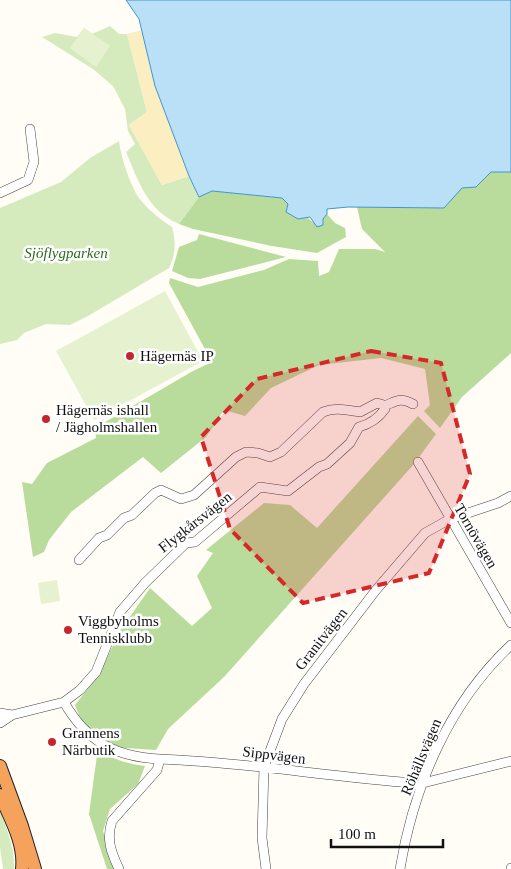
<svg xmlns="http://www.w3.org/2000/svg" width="511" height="869" font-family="'Times New Roman',serif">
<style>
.green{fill:#d5ebbd}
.forest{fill:#b9dc9c}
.sand{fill:#fbeec1}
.pitch{fill:#e6f2cf}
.water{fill:#b9e0f7;stroke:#3f96cf}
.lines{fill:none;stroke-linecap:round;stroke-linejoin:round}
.minor-casing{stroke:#444;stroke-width:10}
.highway-casing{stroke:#222;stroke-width:14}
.minor{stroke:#fff;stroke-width:9}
.highway{stroke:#f5a25d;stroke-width:12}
.marked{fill:#d62828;fill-opacity:0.2;stroke:#d62828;stroke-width:4;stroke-dasharray:10 6;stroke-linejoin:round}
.poi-dot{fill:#c4262e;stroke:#fff;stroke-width:2}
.labels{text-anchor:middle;stroke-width:5;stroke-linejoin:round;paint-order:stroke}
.park-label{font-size:15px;font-style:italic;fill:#2f6b1f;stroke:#fff}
.poi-label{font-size:15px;fill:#111;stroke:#fff;text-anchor:start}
.street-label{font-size:15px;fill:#111;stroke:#fff}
</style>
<rect width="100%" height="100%" fill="#fffdf5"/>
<!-- green -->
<path class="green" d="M110,26L119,34H127L147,112L129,125L162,185L189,176L199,197L179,224C147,210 139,182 126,152L135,144L128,131L125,109L113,86L93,69L42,37L55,33L77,37L84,28L92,34Z
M119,141C121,157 130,185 139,198C147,209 161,220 172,227C176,242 176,254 169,268L88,316L70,325L46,324L24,333L17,340L0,344V208L61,182L90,158Z
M0,811C7,829 15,849 14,869H3L0,847Z"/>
<!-- forest -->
<path class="forest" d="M491,172H511V353L462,397L440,428L424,411L430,405L425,369L381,358L319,365L271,388L245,416L224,410L206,437L161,473L143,457L71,512L49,540L44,552L33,557L22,482L32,484L47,463L96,438L95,428L193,371L212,362L169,283L170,278L198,287L264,270L289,259L318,261L319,276L329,272L339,249H375L385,252L362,229L357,207L444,208L462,187H476Z
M212,191L282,198L313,222L323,219L327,214L335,223L345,228L346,237L317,253L272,246L193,229L179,224L199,197Z
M199,234L286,257L200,279L188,278L172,271L179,247L197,240Z
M418,416L436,434L414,464L224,677L168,729L156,750L110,747L83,725L75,705L98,676L120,631L150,588L192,626L212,608L197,576L213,553L206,550L264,503L290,505L317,528Z
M95,749C110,758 127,764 145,766L138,784L110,809L103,831L110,855L116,869H107L89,814L97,755L93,751Z"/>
<!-- sand -->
<path class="sand" d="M142,30L155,86L189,176L162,185L129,125L147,112L127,34Z"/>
<!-- pitch -->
<path class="pitch" d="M84,28L110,46L96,67L70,48Z
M165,291L203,361L94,420L56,351Z
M57,580L60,601L41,604L38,583Z"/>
<!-- water -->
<path class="water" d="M126,0H511V172H491L476,187L462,188L444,208L348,207L327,209V214L323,219V225L317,227L310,217L298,219L286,212L288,204L282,198L212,191L199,197L189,176L155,86L139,19Z"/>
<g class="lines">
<defs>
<path id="minor" d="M0,193L28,180L34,162L30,129
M384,406C397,401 400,397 413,404
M418,462L511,623
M64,702C86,741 115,757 160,759
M0,713L12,715L0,723
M12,715L64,702L80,690L96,672L120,612L145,583L186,543L195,542L260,487L288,491L319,467L327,464L350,443L359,427C370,424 378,419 385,409L384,405L377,403L360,412C346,410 336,407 323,412L281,452L270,457L258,453L246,452L236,457L194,495L181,499L161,490L155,493L132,515L124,518L107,535L99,538L79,560
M119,869C111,852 106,839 112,821L157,770L160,759C245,762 329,777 414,783H423L511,761
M266,869L262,838L264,767L282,719L304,684L376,590L425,533L450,519L498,503L511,496
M400,869C414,785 449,703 511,645
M511,869V868"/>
<path id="highway" d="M0,766L22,826L35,869
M0,795C10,818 25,843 22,869"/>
</defs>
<!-- minor casing -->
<use href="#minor" class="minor-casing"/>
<!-- highway casing -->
<use href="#highway" class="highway-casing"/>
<!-- minor -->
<use href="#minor" class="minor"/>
<!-- highway -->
<use href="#highway" class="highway"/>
</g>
<!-- marked area -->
<path class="marked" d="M371,351L441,363L470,474L429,573L303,603L230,529L201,437L257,379Z"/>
<!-- markers -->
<g class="poi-dot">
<circle cx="130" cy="356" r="5"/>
<circle cx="46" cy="419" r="5"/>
<circle cx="68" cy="630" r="5"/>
<circle cx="52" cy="742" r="5"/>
</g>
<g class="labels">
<!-- park labels -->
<g class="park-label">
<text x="66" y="258">Sjöflygparken</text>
</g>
<!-- poi labels -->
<g class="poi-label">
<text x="140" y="361">Hägernäs IP</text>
<text x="56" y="415">Hägernäs ishall<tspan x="56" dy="17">/ Jägholmshallen</tspan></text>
<text x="78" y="626">Viggbyholms<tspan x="78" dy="17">Tennisklubb</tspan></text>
<text x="62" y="738">Grannens<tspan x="62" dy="17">Närbutik</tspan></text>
</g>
<!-- street labels -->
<g class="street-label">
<text transform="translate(195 522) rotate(-38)" y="5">Flygkårsvägen</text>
<text transform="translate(476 536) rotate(60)" y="5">Tornövägen</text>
<text transform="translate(321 639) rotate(-52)" y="5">Granitvägen</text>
<text transform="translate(274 755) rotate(7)" y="5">Sippvägen</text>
<text transform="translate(421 757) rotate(-67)" y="5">Röhällsvägen</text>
</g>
</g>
<!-- scale -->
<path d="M331 839v8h112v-8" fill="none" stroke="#111111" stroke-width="2.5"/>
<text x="338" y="839" font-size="15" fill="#111111" stroke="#ffffff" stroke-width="4" paint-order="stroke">100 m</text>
</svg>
